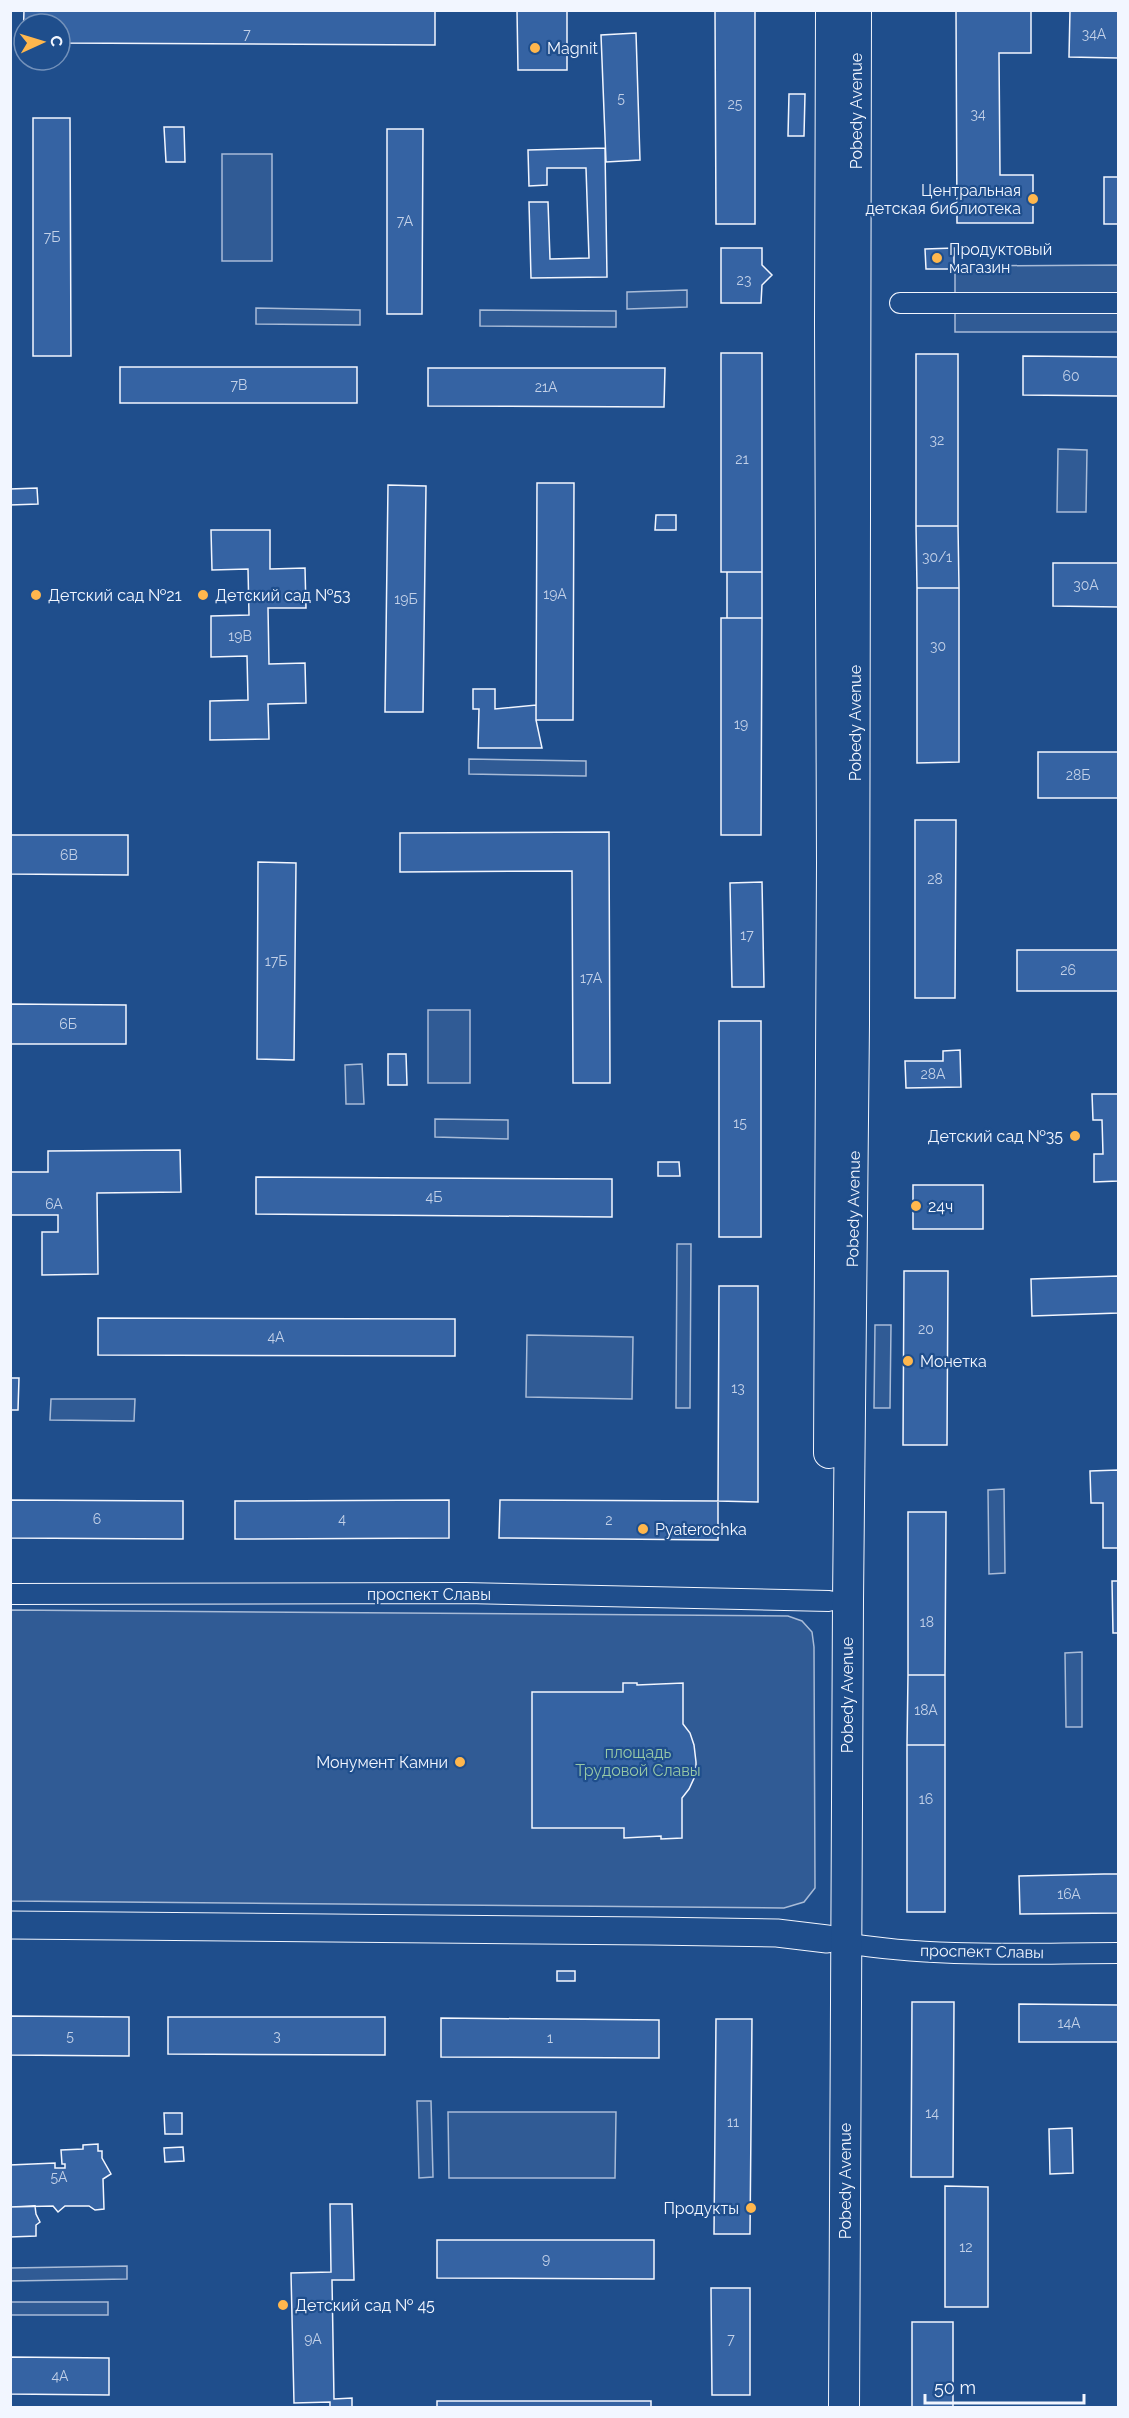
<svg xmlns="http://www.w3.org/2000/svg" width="1129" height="2418" font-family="Raleway,sans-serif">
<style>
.built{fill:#305b95;stroke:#a8bbd7;stroke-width:1.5}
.building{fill:#3563a3;stroke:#f2f6ff;stroke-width:1.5}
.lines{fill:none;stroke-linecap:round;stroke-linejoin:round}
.street-casing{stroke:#f2f6ff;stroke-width:22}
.secondary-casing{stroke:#f2f6ff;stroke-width:29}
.primary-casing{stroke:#f2f6ff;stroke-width:32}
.street{stroke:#1f4e8c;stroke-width:20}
.secondary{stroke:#1f4e8c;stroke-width:27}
.primary{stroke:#1f4e8c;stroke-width:30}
.poi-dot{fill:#ffb74d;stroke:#1f4e8c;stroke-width:2}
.labels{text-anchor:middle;stroke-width:4.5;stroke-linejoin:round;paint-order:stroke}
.number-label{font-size:14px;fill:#c3d1e8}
.poi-label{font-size:16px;fill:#f2f6ff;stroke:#1f4e8c;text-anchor:start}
.street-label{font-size:16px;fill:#f2f6ff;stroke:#1f4e8c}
.park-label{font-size:16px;fill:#97c8a6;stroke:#1f4e8c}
</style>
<rect width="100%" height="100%" fill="#1f4e8c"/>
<!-- built -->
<path class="built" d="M222,154H272V261H222Z
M1118,265V332H955V266Z
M687,290V307L627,309V292Z
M256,308L360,310V325L256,324Z
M480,310L616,311V327L480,326Z
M1058,449L1087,450L1086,512H1057Z
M469,759L586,761V776L469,774Z
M428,1010H470V1083H428Z
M362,1064L364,1104H346L345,1065Z
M435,1119L508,1120V1139L435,1137Z
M677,1244H691L690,1408H676Z
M875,1325H891L890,1408H874Z
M527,1335L633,1337L632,1399L526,1397Z
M51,1399H135L134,1421L50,1420Z
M1004,1489L1005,1573L989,1574L988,1490Z
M11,1610L788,1616L802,1621L812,1632L814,1647L815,1888L804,1902L784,1908L11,1901Z
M1082,1652V1727H1066L1065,1653Z
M417,2101H431L433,2177L419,2178Z
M448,2112H616L615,2178H449Z
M127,2266V2279L11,2281V2268Z
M11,2302H108V2315H11Z"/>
<!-- building -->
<path class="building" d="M24,10H435V45L60,43V24H24L23,43Z
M517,10H567V70H518Z
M715,10H755V224H716Z
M956,10H1031V53H999L1000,175H1033V223H957Z
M1070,10H1118V58L1069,57Z
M636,33L640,160L606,162L601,35Z
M789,94H805L804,136H788Z
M33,118H70L71,356H33Z
M164,127H184L185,162H166Z
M387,129H423L422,314H387Z
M605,148L607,277L531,278L529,202H548L550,259L589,258L586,168H547V185L529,186L528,150Z
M1104,177H1118V224H1104Z
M721,248H762V265L772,275L762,285L761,303H721Z
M954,248V269H926L925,249Z
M721,353H762V572H721Z
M916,354H958V526H916Z
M1023,356L1118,357V396L1023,395Z
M120,367H357V403H120Z
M428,368H665L664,407L428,406Z
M537,483H574L573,720H536Z
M388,485L426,486L423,712H385Z
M37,488L38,504L10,505V489Z
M656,515H676V530H655Z
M916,526H958L959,588H917Z
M211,530H270V569L305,568L306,608H268L269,664L305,663L306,703L268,704L269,739L210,740V701L248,700L247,656L211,657V616L249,615L248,569L212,570Z
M1053,563H1118V607L1053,606Z
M727,572H762V618H727Z
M917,588H959V762L917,763Z
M721,618H762L761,835H721Z
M473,689H495V709L536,705V720L542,748H478L479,709H473Z
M1038,752H1118V798H1038Z
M915,820H956L955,998H915Z
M609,832L610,1083H573L572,871L400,872V833Z
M10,835H128V875L10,874Z
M258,862L296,863L294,1060L257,1059Z
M762,882L764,987H732L730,883Z
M1017,950H1118V991H1017Z
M10,1004L126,1005V1044H10Z
M719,1021H761V1237H719Z
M960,1050L961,1087L906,1088L905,1061H943V1051Z
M388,1054H406L407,1085H388Z
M1092,1094H1118V1181L1094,1182V1154H1103L1102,1120H1093Z
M180,1150L181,1192L97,1193L98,1274L42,1275V1232H58V1215H10V1172H48V1151Z
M658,1162H679L680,1176H658Z
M256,1177L612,1179V1217L256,1214Z
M913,1185H983V1229H913Z
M904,1271H948L947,1445H903Z
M1118,1276V1313L1032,1316L1031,1279Z
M719,1286H758V1502L718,1501Z
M98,1318L455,1319V1356L98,1355Z
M10,1378H19L18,1410H10Z
M1118,1470V1548H1103V1503H1091L1090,1471Z
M10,1500L183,1501V1539L10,1538Z
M449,1500V1538L235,1539V1501Z
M500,1500L718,1501V1540L499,1538Z
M908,1512H946L945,1675H908Z
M1112,1581H1118V1633H1113Z
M908,1675H945V1745H907Z
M623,1683H637V1685L683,1683V1724L690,1733L694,1745L696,1762V1774L689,1789L682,1798V1838L661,1839V1836L624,1838V1828H532V1692H623Z
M907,1745H945V1912H907Z
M1104,1874H1118V1913L1020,1914L1019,1876Z
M557,1971H575V1981H557Z
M912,2002H954L953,2177H911Z
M1019,2004L1118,2005V2042H1019Z
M10,2016L129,2017V2056L10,2055Z
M168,2017H385V2055L168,2054Z
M441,2018L659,2020V2058L441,2057Z
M716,2019H752L750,2234H714Z
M164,2113H182V2134H165Z
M1072,2128L1073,2173L1050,2174L1049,2129Z
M98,2144V2151H102V2158L111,2174L103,2179L104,2209L95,2210L89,2206H65L58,2212L53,2206L10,2207V2165L55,2163V2168H65V2164H62L61,2150L83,2149V2145Z
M183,2147L184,2161L165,2162L164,2148Z
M945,2186L988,2187V2307H945Z
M330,2204H352L354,2280H332L334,2399L352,2398V2408H330V2402L294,2403L291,2273L331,2272Z
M35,2206L36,2214L40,2222L36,2225V2236L10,2237V2207Z
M437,2240H654V2279L437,2278Z
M711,2288H750V2395H712Z
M912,2322H953V2408H912Z
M10,2357L109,2358V2395L10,2394Z
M437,2401H651V2408H437Z"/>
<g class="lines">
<defs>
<path id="street" d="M900,303H1118
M10,1594L465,1593L829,1601
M846,1943C935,1958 1028,1953 1118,1953"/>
<path id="secondary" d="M10,1925L651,1931L777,1933L827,1939"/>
<path id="primary" d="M829,1453L832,862L830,322L831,10
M844,2408L848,1601L854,1024L856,10"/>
</defs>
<!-- street casing -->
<use href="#street" class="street-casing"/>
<!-- secondary casing -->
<use href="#secondary" class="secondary-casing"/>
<!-- primary casing -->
<use href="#primary" class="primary-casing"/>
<!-- street -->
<use href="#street" class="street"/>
<!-- secondary -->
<use href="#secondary" class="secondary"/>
<!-- primary -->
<use href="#primary" class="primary"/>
</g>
<!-- markers -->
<g class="poi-dot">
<circle cx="535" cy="48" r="6"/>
<circle cx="1033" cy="199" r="6"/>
<circle cx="937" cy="258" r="6"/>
<circle cx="36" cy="595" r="6"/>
<circle cx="203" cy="595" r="6"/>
<circle cx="1075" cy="1136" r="6"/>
<circle cx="916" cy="1206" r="6"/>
<circle cx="908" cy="1361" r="6"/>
<circle cx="643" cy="1529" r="6"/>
<circle cx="460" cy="1762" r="6"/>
<circle cx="751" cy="2208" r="6"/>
<circle cx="283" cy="2305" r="6"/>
</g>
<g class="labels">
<!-- number labels -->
<g class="number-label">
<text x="247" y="39">7</text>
<text x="1094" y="39">34А</text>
<text x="621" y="103">5</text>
<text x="735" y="109">25</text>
<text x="978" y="119">34</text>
<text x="405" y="226">7А</text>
<text x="52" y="242">7Б</text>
<text x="744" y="285">23</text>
<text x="1071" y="381">60</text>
<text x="239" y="390">7В</text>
<text x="546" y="392">21А</text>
<text x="937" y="445">32</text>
<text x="742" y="464">21</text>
<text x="937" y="562">30/1</text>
<text x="1086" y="590">30А</text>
<text x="555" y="599">19А</text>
<text x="406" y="604">19Б</text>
<text x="240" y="641">19В</text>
<text x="938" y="651">30</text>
<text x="741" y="729">19</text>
<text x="1078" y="780">28Б</text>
<text x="69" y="860">6В</text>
<text x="935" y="884">28</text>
<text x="747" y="940">17</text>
<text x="276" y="966">17Б</text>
<text x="1068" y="975">26</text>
<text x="591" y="983">17А</text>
<text x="68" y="1029">6Б</text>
<text x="933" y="1079">28А</text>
<text x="740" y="1128">15</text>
<text x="434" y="1202">4Б</text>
<text x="54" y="1209">6А</text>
<text x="926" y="1334">20</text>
<text x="276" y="1342">4А</text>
<text x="738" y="1393">13</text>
<text x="97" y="1524">6</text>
<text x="342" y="1524">4</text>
<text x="609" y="1525">2</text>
<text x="927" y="1627">18</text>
<text x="926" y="1715">18А</text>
<text x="926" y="1804">16</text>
<text x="1069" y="1899">16А</text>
<text x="1069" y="2028">14А</text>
<text x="70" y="2041">5</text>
<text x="277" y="2041">3</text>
<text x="550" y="2043">1</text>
<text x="932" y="2118">14</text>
<text x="733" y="2127">11</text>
<text x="59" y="2182">5А</text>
<text x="966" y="2252">12</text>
<text x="546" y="2264">9</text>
<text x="313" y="2344">9А</text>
<text x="731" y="2344">7</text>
<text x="60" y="2381">4А</text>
</g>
<!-- poi labels -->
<g class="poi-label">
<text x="547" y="54">Magnit</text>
<text x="1021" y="196" text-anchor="end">Центральная<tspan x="1021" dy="18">детская библиотека</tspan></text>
<text x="949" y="255">Продуктовый<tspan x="949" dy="18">магазин</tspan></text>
<text x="48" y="601">Детский сад №21</text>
<text x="215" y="601">Детский сад №53</text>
<text x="1063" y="1142" text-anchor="end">Детский сад №35</text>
<text x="928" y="1212">24ч</text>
<text x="920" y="1367">Монетка</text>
<text x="655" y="1535">Pyaterochka</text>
<text x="448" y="1768" text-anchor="end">Монумент Камни</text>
<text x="739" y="2214" text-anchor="end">Продукты</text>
<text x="295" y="2311">Детский сад № 45</text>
</g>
<!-- street labels -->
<g class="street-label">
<text transform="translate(856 111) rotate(-90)" y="6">Pobedy Avenue</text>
<text transform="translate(855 723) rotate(-90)" y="6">Pobedy Avenue</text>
<text transform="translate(853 1209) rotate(-89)" y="6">Pobedy Avenue</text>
<text x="429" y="1600">проспект Славы</text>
<text transform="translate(847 1695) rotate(-90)" y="6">Pobedy Avenue</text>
<text transform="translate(982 1951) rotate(1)" y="6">проспект Славы</text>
<text transform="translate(845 2181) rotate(-90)" y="6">Pobedy Avenue</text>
</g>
<!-- park labels -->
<g class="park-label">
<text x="638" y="1758">площадь<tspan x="638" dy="18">Трудовой Славы</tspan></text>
</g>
</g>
<!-- border -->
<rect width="1129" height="2418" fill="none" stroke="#f2f6ff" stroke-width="24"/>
<!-- north arrow -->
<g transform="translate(42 42) rotate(86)"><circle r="28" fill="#1f4e8c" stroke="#7391ba" stroke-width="1.5"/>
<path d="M0-4.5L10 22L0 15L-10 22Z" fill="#ffb74d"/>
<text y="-9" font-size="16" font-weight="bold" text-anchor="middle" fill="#f2f6ff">С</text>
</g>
<!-- scale -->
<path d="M925 2394v9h159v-9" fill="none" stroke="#f2f6ff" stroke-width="3"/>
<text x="934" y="2394" font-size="18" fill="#f2f6ff" stroke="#1f4e8c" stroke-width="4.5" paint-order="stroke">50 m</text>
</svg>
